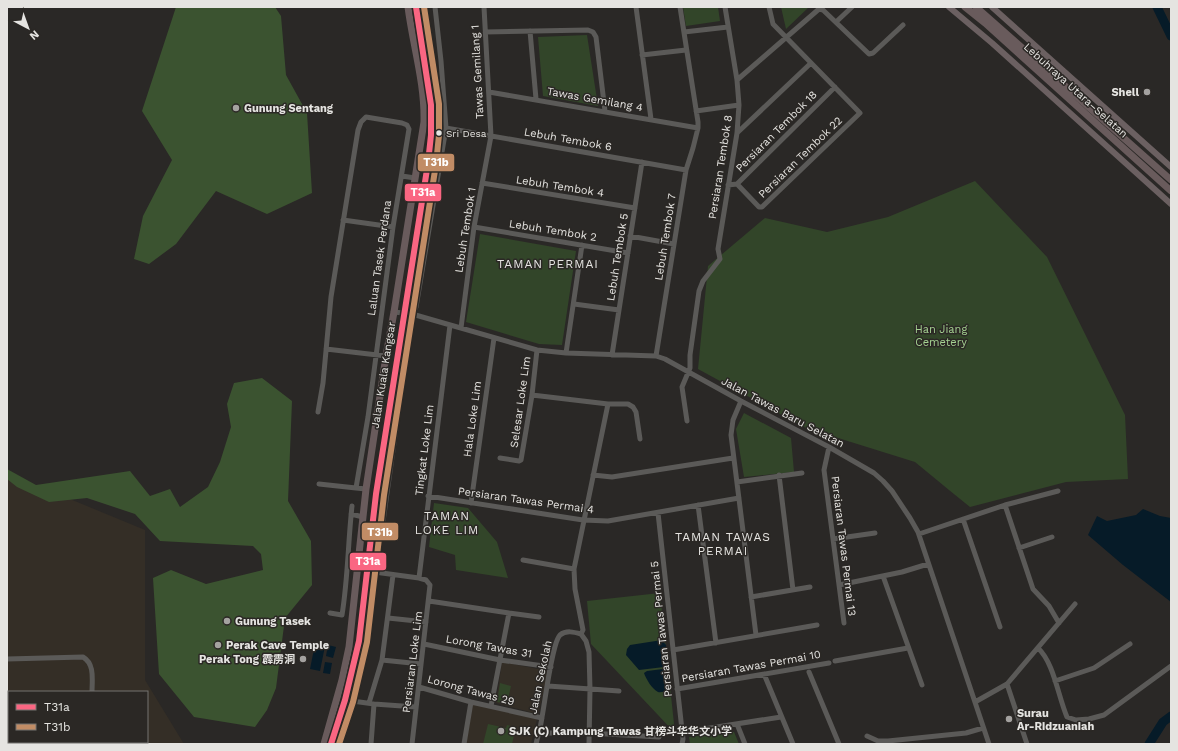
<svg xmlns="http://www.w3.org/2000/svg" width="1178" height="751" font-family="'Work Sans','Noto Sans SC',sans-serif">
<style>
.built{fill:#342e26;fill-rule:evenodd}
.green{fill:#324529}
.forest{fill:#3b5330}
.water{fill:#061b28}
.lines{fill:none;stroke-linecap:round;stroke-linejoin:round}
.river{stroke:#061b28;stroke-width:9}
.minor{stroke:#5b5a58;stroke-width:5}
.major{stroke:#6b6061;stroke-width:6}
.highway{stroke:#695b5c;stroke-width:7}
.bus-1-casing{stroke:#2b2825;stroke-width:9}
.bus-2-casing{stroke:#2b2825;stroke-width:9}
.bus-1{stroke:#fa6682;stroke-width:6}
.bus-2{stroke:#c18c65;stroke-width:6}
.poi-dot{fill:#a4a2a0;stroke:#2b2825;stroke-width:1.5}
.bus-dot{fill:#e5e4e1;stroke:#2b2825;stroke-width:1.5}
.labels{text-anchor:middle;stroke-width:3;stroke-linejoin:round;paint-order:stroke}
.bus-label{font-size:10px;fill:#e5e4e1;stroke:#2b2825;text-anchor:start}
.street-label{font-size:11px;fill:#e5e4e1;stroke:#2b2825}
.poi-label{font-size:11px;font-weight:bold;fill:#e5e4e1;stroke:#2b2825;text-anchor:start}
.park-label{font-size:11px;fill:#a4d191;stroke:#2b2825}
.neighbourhood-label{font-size:12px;letter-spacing:1px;fill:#e5e4e1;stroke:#2b2825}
.line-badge{stroke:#2b2825;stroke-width:1.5}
.badge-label{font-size:11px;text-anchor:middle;font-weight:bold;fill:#fff}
</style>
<rect width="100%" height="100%" fill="#2a2826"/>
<!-- built -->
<path class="built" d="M7,473L145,530V680L184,744H7ZM9,692H147V742H9Z
M502,662L549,671L538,714L496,703Z
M473,704L537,719L531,744H466Z"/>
<!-- green -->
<path class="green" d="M683,7H718L720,21L686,26Z
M781,7H809L786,29Z
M587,35L598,106L543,96L538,37Z
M975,181L1047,257L1125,415L1128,479L1066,482L970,507L949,490L915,462L806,428L698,369L708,266L765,218L827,232L888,217Z
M480,234L576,251L562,345L539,344L466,322Z
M744,413L791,438L794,472L744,477L736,429Z
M434,503L468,508L497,542L508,578L456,570L455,555L429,547Z
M660,593L675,733L591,644L587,601Z
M500,683L511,686L507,704L497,702Z
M488,724L506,728L507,725L516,727L512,744H483Z
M734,732L739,744H690L689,737Z"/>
<!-- forest -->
<path class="forest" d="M176,7H275L281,16L286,75L307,113L312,193L267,214L216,191L176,244L149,264L134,259L143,216L172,160L142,111Z
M262,378L292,401L288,501L311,541L312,585L285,618L276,688L267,710L255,727L194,717L159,674L153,578L171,570L206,584L263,570L261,554L253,546L160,541L135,514L87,498L49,502L17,487L7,479V469L36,485L130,471L150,496L170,489L180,507L208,487L220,462L231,427L227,404L234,383Z"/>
<!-- water -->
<path class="water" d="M1143,509L1160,516L1171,518V602L1123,565L1088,535L1097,516L1107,521L1136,515Z
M662,640L666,645L668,662L664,667L639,670L626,655L627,649L630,645Z
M315,644L325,646L320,671L310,669Z
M328,645L336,647L333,658L326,656Z
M325,662L332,663L330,674L323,673Z
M663,669L667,670C671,676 672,685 668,691C665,691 661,693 658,692C652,689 646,679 644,673L647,671Z"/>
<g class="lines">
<!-- river -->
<path class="river" d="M1157,7L1171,36
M1149,744L1163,722L1171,716"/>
<!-- minor -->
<path class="minor" d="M636,7L651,119
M836,22L852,7
M530,31L536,99
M485,32L588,30L593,32L596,37L605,111
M684,32L728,27
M642,55L686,50
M737,80L819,9L823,10L869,54L873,53L903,25
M489,92L698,128
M696,111L739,105
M446,128L686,170
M737,133L811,63
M402,176L415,178
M482,183L635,208
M737,184L759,207H762L860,113L773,24L769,7
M728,185L737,184L835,87
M343,220L393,227
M474,227L628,253
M630,236L674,244
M574,304L619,310
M394,312L412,314L537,350L566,353L656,356L665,359L741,401L829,447L874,473L883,481L892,491L910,518L918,532L989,744
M461,328L474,227L491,136L484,7
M326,349L386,356
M566,353L582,245
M612,355L642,162
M656,356L686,170L693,148L698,128V122L680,7
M532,395L608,404H628L633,407L636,412L640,439
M741,401L733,420L731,435L756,635
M318,412L323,383L331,297L358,130L361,122L366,117L402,123L407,125L409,129L393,227L368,417L356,488L366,489
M687,421L682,387L690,368V355L699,291L703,281L720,259L718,249L737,133L739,105L737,80L725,7
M829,447L824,470L844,623
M500,458L519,461L521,460L532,395L537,350
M593,475L612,477L733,458
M779,475L793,590
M737,482L802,473
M319,484L356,488
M428,496L583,520L608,521L739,498
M471,503L494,338
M698,505L716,643
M1005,505L1033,589L1049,606L1059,623
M658,513L683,739L682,744
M351,514L363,517
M963,519L1000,627
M919,534L1005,505L1058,491
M370,539H376L381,536L412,314L416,307L446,128L441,61L435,7
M833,539L875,533
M1019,548L1052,537
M523,560L574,569
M367,571L419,578L426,580L430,585L412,744
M883,576L922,685
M419,578L450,325
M839,585L902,572L928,564
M751,597L810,587
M429,601L509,613L491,706
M330,613L342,615C348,578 348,542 352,506
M509,613L539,617
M388,618L426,622
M581,634L583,630L575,589L574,569L608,404
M581,634L586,641L589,652L590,689L589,744
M424,644L500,660L551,667
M1038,648C1054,663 1058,696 1067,717L1076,720L1089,719L1104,715L1171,666
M673,650L817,625
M7,659L83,657C95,664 92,680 92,692
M382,660L421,664
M835,661L908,648
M809,672L839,744
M764,674L793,744
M1055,681L1094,668L1130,644
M1007,684L1027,744
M548,686L619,691
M419,687L471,702L542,718
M677,689L829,663
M345,700L374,704L416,707
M975,702L1007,684L1075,604
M369,703L382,660L393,575
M737,724L745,744
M691,731L781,717
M538,733H589L659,737
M867,736L878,741H888L966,733L983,728
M93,742V744
M371,744L374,704
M464,744L471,702
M536,744C538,735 541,726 542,717C545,702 552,643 560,635C566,630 574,632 581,634"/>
<!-- major -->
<path class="major" d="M949,7L992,43L1171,204
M992,7L1171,167"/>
<!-- highway -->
<path class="highway" d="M965,7L985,23L1171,191
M976,7L1171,180
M324,744L342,680L349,647L366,489L386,356L394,312L424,122C425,83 413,46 408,7
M331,744L345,700L359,641L376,494L428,163L431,135V105L416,7"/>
<defs>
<path id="bus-1" d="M331,744L345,700L359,641L376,494L428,163L431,135V105L416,7"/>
<path id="bus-2" d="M339,744L353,702L367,642L384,495L436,164L439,135V104L424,7"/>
</defs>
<!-- bus-1 casing -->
<use href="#bus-1" class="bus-1-casing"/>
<!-- bus-2 casing -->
<use href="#bus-2" class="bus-2-casing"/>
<!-- bus-1 -->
<use href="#bus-1" class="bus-1"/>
<!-- bus-2 -->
<use href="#bus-2" class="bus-2"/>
</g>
<!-- markers -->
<g class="poi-dot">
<circle cx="1147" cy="92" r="4"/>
<circle cx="236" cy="108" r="4"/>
<circle cx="227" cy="621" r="4"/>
<circle cx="218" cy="645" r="4"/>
<circle cx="303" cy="659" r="4"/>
<circle cx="1009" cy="719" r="4"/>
<circle cx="501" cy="731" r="4"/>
</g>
<circle class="bus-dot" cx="439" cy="133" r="3.5"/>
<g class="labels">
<!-- bus labels -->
<g class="bus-label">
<text x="446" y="137">Sri Desa</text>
</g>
<!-- street labels -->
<g class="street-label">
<text transform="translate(477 72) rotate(-93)" y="4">Tawas Gemilang 1</text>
<text transform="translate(1076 90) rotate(42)" y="4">Lebuhraya Utara–Selatan</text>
<text transform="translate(595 99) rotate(10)" y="4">Tawas Gemilang 4</text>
<text transform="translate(776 131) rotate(-45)" y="4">Persiaran Tembok 18</text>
<text transform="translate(568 139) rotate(10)" y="4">Lebuh Tembok 6</text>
<text transform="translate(800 157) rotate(-44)" y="4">Persiaran Tembok 22</text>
<text transform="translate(720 167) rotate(-81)" y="4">Persiaran Tembok 8</text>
<text transform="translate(560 186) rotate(9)" y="4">Lebuh Tembok 4</text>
<text transform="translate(465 230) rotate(-81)" y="4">Lebuh Tembok 1</text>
<text transform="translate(553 230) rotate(9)" y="4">Lebuh Tembok 2</text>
<text transform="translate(665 237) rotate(-81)" y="4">Lebuh Tembok 7</text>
<text transform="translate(617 257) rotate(-81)" y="4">Lebuh Tembok 5</text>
<text transform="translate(379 258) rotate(-82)" y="4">Laluan Tasek Perdana</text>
<text transform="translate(383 375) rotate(-81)" y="4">Jalan Kuala Kangsar</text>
<text transform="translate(520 402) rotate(-82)" y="4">Selesar Loke Lim</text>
<text transform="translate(783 412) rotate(28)" y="4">Jalan Tawas Baru Selatan</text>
<text transform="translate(472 419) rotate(-82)" y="4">Hala Loke Lim</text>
<text transform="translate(424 450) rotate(-83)" y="4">Tingkat Loke Lim</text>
<text transform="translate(526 500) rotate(8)" y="4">Persiaran Tawas Permai 4</text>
<text transform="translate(844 546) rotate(83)" y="4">Persiaran Tawas Permai 13</text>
<text transform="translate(661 629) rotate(-96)" y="4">Persiaran Tawas Permai 5</text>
<text transform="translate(489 646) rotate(10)" y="4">Lorong Tawas 31</text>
<text transform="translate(412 662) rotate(-83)" y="4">Persiaran Loke Lim</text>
<text transform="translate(751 666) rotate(-10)" y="4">Persiaran Tawas Permai 10</text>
<text transform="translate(540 677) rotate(-78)" y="4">Jalan Sekolah</text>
<text transform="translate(471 690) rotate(15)" y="4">Lorong Tawas 29</text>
</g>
<!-- poi labels -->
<g class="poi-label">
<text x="1139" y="96" text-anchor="end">Shell</text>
<text x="244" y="112">Gunung Sentang</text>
<text x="235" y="625">Gunung Tasek</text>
<text x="226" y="649">Perak Cave Temple</text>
<text x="295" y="663" text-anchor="end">Perak Tong 霹雳洞</text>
<text x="1017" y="717">Surau<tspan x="1017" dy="13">Ar-Ridzuaniah</tspan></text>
<text x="509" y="735">SJK (C) Kampung Tawas 甘榜斗华华文小学</text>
</g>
<!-- park labels -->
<g class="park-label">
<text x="941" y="333">Han Jiang<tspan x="941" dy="13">Cemetery</tspan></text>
</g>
<!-- neighbourhood labels -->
<g class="neighbourhood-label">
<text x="548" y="268">TAMAN PERMAI</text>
<text x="447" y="520">TAMAN<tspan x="447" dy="14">LOKE LIM</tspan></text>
<text x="723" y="541">TAMAN TAWAS<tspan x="723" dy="14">PERMAI</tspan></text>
</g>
</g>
<g class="line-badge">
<rect x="417" y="153" width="38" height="19" rx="4" fill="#c18c65"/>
<rect x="404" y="183" width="38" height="19" rx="4" fill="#fa6682"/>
<rect x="361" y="522" width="38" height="19" rx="4" fill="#c18c65"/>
<rect x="349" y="552" width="38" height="19" rx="4" fill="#fa6682"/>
</g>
<g class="badge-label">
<text x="436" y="166">T31b</text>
<text x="423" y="196">T31a</text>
<text x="380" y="536">T31b</text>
<text x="368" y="565">T31a</text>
</g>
<!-- border -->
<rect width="1178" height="751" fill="none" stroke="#e5e4e1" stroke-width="16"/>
<!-- legend -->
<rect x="8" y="691" width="140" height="52" fill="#2b2825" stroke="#757370"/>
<rect x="16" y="704" width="20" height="6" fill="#fa6682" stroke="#757370"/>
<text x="44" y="711" font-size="12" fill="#e5e4e1">T31a</text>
<rect x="16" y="724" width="20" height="6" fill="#c18c65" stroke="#757370"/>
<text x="44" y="731" font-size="12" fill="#e5e4e1">T31b</text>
<!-- north arrow -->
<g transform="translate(28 28) rotate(139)" stroke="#2b2825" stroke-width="3" paint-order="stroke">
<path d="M0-3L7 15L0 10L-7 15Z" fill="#e5e4e1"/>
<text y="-6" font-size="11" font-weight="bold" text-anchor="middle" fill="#e5e4e1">N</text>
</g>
</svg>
